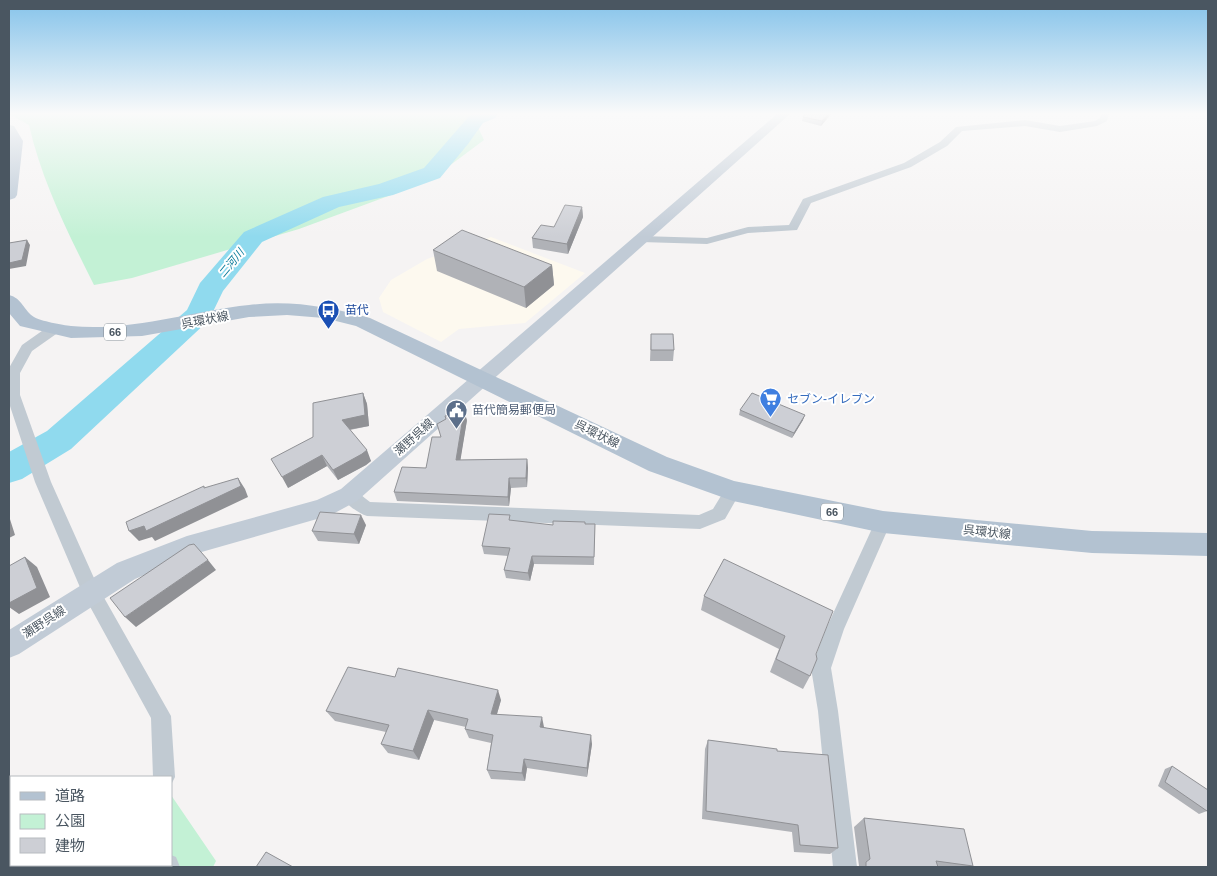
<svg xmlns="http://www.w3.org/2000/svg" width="1217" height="876" font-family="Helvetica,'Noto Sans JP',sans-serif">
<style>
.commercial{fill:#fdf9ef}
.green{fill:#c3f1d5}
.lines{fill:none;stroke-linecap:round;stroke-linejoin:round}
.river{fill:#90daee;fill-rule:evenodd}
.street{fill:#c1cad2;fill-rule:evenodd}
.secondary{fill:#c1cbd6;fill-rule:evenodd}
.primary{fill:#b3c2d1;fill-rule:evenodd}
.wall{fill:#b0b2b7}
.shaded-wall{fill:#909195}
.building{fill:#cdcfd5;stroke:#909195}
.labels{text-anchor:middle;stroke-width:4;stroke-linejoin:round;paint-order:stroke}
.far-water-label{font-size:11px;font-style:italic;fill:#0c7c9b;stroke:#fff}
.shield{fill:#fff;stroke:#808990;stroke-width:1}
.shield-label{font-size:11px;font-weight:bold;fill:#4a5661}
.transit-label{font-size:12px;fill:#164399;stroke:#fff;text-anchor:start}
.street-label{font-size:12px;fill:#4a5661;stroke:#fff}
.shop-label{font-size:12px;fill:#366cbe;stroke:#fff;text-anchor:start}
.service-label{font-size:12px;fill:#4e5e75;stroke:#fff;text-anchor:start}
</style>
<rect width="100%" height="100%" fill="#f5f3f3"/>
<!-- commercial -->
<path class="commercial" d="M491,237L585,273L525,323L459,329L441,342L383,312L379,298L391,280L427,259Z"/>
<!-- green -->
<path class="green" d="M9,114H496L475,121L484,140L429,181L299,229L132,278L94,285C68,233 42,182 29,125Z
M11,790V865H171V795L216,861L213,867H9V791Z"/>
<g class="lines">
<!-- river -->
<path class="river" d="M471,114H498L495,118L483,123L468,144L440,178L393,195L339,207L262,242L223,291L209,320L71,449L22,479L9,483V452L47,431L187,310L200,283L244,232L323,197L379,184L424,168Z"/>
<!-- street -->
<path class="street" d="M1101,114H1109L1107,121L1097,126L1060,132L1025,126L962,131L947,146L911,167L811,203L797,230L748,233L707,244L641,242L636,239L641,236L707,238L748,227L789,225L803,199L904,163L940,142L956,127L1025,120L1060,126L1095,121L1100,118Z
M54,325L59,326L60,329L59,332L32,351L20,373V395L51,482L98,587L171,716L175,777L171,785V777H153L151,718L82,592L35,482L9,403V368L22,345L49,326Z
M733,485L739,486L741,491L725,519L700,529L367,516C358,513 345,504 341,495L343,490C354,487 362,496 370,502L699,515L713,509L727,486Z
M883,515L889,517L891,522L844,629L831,668L838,711L857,867H833L818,711L811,668L826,629L875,522L877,517Z
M171,855L176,857L180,867H156V865H171Z"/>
<!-- secondary -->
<path class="secondary" d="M777,114H790L357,501L331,515L191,555L135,579L19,654L9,658V630L117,563L187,536L317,500L341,489Z"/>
<!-- primary -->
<path class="primary" d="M9,125L14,126L23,141L17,195L15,198L9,200Z
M9,295C22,298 24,311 34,317C40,321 63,325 71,326C132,332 190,311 249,305C292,300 329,307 370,318L667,457L734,481L883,511L1092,531L1208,533V556L1092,553L883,533L733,501L649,471L356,326L324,318L287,315L249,317L142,336L71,338L20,326L9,313Z"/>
</g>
<!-- wall -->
<path class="wall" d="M831,114L821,126L802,121L803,117Z
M582,207L583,217L568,254L533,248L532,238L554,227Z
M433,250L552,265L554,285L526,308L437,271Z
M651,334L674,350L673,361H650Z
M363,393L367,404L369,426L350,430L371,461L366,465L338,480L327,466L288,488L313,437Z
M740,410L803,420L792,438L739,415Z
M467,420L460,460L527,459L528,468L527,487L511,488L509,506L397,501L394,492L426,468Z
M511,521L553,525L595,524L594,565L534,564L530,581L506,578L504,570L508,556L484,554L482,546Z
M366,525L359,544L318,541L312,531Z
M724,559L816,654L810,676L803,689L770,672L779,649L701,610L704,596Z
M501,700L497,714L544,727L592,744L587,777L527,768L525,781L491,779L487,770L491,743L469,738L465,729L466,727L434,720L419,760L388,753L381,744L386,732L335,721L326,711Z
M708,740L777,751L838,848L830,854L794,852L792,832L702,819L705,749Z
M1172,766L1207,811L1199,814L1158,786L1165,769Z
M864,818L973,866L969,867H857L859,866L854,827Z"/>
<!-- shaded-wall -->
<path class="shaded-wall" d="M828,114H831L821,126L822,121Z
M582,207L583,217L568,254L567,244Z
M27,240L30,245L26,266L9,269V263Z
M552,265L554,285L526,308L524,287Z
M363,393L367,404L369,426L347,430L342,420Z
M464,411L467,420L459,469L456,460Z
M805,415L803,420L792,438L794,433Z
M367,450L371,461L366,465L338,480L333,470Z
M322,455L327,466L288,488L282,477Z
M527,459L528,468L527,487L526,478Z
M238,478L245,489L248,497L155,541L152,537L139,541L129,531Z
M509,478L511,488L509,506L508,497Z
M361,515L366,525L359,544L354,534Z
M9,516L15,535L9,538Z
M532,556L534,564L530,581L528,573Z
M25,557L37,567L50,597L19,614L9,607V603Z
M208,560L216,570L136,627L125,617Z
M498,690L501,700L494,724L491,714Z
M428,710L434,720L419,760L413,751Z
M542,717L544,727H540Z
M591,735L592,744L587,777V768Z
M524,759L527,768L525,781L522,773Z"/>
<!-- building -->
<path class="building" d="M805,114H828L822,121L803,117Z
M565,205L582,207L567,244L532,238L541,225L554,227Z
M462,230L552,265L524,287L433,250Z
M27,240L22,260L9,263V243Z
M651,334H673L674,350H651Z
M363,393L365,415L342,420L367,450L362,454L333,470L322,455L282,477L271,459L313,437V403Z
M752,393L805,415L794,433L740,410Z
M464,411L456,460L527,459L526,478H509L508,497L394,492L402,467L426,468L432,437H441L437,424L446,419L445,416Z
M238,478L241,486L146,531L144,526L129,531L126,522L204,486V488Z
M320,512L361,515L354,534L312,531Z
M489,514L510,515L509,520L553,525V521L585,522V524H595L594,557L532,556L528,573L504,570L510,548L482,546Z
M194,544L208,560L125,617L110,598L189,545Z
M25,557L37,588L9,603V566Z
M724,559L833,611L816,654L817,659L810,676L776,659L785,636L704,596Z
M348,667L395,677L398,668L498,690L491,714L542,717L540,727L591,735L587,768L524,759L522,773L487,770L493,735L465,729L468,719L428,710L413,751L381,744L389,725L326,711Z
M708,740L777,749V751L828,755L838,848L800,845L798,825L706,811Z
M1172,766L1208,790V809L1207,811L1165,782Z
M864,818L964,829L973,866L936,861L938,867H866V862L870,859Z
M266,852L293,867H256Z"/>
<!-- sky -->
<linearGradient id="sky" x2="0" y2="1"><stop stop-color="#85c3ea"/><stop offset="0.48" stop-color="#fafafa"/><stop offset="1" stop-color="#fafafa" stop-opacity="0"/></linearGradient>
<rect width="1217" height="237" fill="url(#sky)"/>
<!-- icons -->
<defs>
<symbol id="bus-pin" viewBox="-11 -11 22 30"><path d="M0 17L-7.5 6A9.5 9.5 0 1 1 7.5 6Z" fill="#1a4fb4" stroke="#fff"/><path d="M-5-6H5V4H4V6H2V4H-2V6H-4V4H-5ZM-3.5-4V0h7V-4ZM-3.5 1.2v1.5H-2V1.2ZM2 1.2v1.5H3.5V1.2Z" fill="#fff"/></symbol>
<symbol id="supermarket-pin" viewBox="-11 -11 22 30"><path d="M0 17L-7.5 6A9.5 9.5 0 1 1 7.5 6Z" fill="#3f7fe0" stroke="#fff"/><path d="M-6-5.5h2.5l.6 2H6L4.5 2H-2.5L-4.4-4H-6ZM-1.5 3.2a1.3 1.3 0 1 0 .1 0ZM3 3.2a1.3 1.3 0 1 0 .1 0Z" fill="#fff"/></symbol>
<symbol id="civic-pin" viewBox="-11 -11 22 30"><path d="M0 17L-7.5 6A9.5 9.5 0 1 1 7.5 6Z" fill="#5c6f8a" stroke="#fff"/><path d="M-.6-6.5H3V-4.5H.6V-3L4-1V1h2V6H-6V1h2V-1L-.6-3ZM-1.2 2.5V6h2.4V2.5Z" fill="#fff"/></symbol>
</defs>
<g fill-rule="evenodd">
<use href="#bus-pin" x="316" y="298" width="25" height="34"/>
<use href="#supermarket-pin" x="758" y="386" width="25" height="34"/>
<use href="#civic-pin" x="444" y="398" width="25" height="34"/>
</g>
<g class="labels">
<!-- far-water labels -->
<g class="far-water-label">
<text transform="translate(231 263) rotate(-50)" y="4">二河川</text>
</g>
<!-- shield labels -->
<g class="shield">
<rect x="104" y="323.5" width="22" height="17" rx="4"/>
<rect x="821" y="503.5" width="22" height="17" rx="4"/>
</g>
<g class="shield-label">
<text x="115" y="336">66</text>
<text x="832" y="516">66</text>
</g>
<!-- transit labels -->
<g class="transit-label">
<text x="345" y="314">苗代</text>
</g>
<!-- street labels -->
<g class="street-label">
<text transform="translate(205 320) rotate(-11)" y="4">呉環状線</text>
<text transform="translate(597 434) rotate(26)" y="4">呉環状線</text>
<text transform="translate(414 437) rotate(-42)" y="4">瀬野呉線</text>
<text transform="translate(987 532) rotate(6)" y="4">呉環状線</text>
<text transform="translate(44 622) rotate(-33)" y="4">瀬野呉線</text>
</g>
<!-- shop labels -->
<g class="shop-label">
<text x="787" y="403">セブン-イレブン</text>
</g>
<!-- service labels -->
<g class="service-label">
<text x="472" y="414">苗代簡易郵便局</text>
</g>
</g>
<!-- border -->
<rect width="1217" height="876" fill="none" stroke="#4a5661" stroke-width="20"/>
<!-- legend -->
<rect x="10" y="776" width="162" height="90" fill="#ffffff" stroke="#b7bbc0"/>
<rect x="20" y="792" width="25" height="8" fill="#b3c2d1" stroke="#b7bbc0"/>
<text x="55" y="801" font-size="15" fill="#4a5661">道路</text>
<rect x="20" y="814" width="25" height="15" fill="#c3f1d5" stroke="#b7bbc0"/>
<text x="55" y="826" font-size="15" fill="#4a5661">公園</text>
<rect x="20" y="838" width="25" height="15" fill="#cdcfd5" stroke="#b7bbc0"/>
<text x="55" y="851" font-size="15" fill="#4a5661">建物</text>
</svg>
